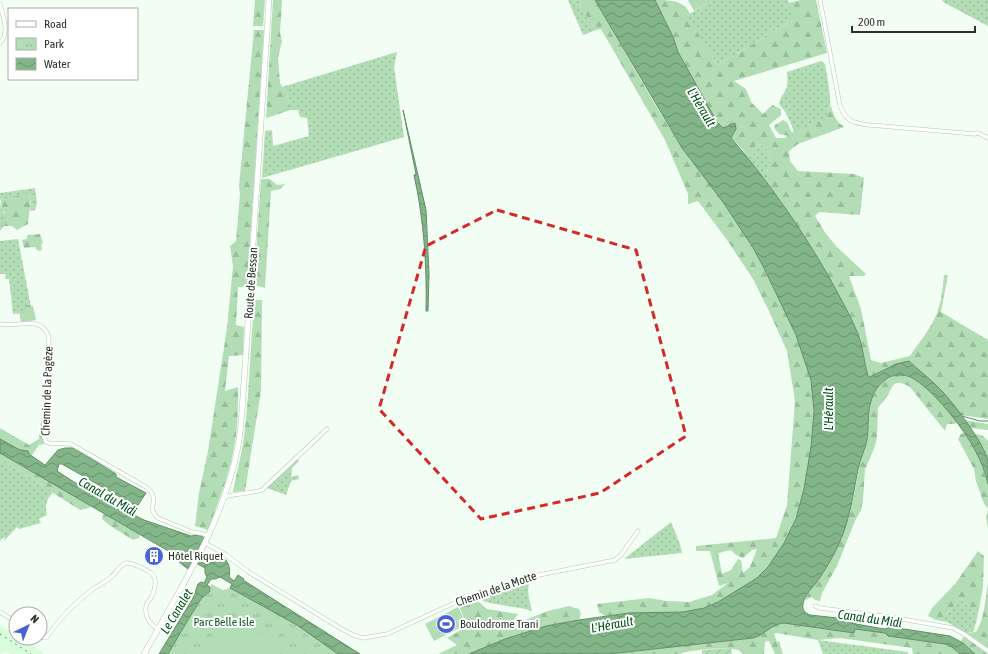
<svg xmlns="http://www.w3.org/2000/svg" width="988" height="654" font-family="'Asap Condensed',sans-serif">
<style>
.built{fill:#d8fddb}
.grass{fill:url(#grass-dots)}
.forest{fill:url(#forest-firs);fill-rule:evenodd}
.park{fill:url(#park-tufts)}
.garden{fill:url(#garden-furrows)}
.pitch{fill:#b2ddb5}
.water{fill:url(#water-waves);stroke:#678e6b}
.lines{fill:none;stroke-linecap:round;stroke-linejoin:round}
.stream{stroke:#678e6b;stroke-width:1}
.minor-casing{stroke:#aecbb0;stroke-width:4.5}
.secondary-casing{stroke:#aecbb0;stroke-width:6}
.minor{stroke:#fff;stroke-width:3.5}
.secondary{stroke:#fff;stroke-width:5}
.rail{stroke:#7b877c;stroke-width:1;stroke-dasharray:2 4;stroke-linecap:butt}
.marked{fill:none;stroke:#d62828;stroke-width:3;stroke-dasharray:8 5;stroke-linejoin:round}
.labels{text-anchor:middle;stroke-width:4;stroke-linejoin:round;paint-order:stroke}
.street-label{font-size:12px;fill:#283429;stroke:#fff}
.poi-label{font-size:12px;fill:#283429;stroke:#fff;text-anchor:start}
.park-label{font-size:12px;fill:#0b5a20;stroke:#fff}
.water-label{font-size:13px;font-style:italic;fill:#00541a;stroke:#fff}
</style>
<defs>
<pattern id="grass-dots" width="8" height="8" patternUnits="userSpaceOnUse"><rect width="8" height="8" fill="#b2ddb5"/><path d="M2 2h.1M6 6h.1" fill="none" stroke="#99be9c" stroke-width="1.8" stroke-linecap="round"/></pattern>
<pattern id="forest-firs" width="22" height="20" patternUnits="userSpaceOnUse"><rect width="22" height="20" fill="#b2ddb5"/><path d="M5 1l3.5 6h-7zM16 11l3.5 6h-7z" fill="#99be9c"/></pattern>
<pattern id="park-tufts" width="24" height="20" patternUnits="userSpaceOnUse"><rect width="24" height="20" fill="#b2ddb5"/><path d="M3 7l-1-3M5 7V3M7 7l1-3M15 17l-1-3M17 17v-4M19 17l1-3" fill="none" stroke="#99be9c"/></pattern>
<pattern id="garden-furrows" width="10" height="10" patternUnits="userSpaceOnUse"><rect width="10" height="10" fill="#b2ddb5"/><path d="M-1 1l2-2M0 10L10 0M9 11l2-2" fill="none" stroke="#99be9c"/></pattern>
<pattern id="water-waves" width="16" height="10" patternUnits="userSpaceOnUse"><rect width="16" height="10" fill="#82b587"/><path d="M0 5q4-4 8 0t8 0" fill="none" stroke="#6a946e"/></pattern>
</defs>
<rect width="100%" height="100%" fill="#f2fef3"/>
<!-- built -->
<path class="built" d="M0,625L16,635V638H21L46,654H11L4,651L2,654H0Z"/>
<!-- grass -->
<path class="grass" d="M568,0H578L589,21L596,30L583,35Z
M713,0H788L794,19L718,65L686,16Z
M942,0H988V26L945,3Z
M397,52L394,67L404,137L262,178L265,131L272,130L273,146L309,136L307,118L300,117L298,110H291L287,94L282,87Z
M821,61L825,64C827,78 836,112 824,121C818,125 801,129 794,131L786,113L779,104C781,94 786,93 787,85C788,81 787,76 787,72Z
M759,144L765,147L771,160L767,172L763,178L747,157L756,153L754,147Z
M35,188L37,203L35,210L30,211L31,197L28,194L7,199L2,198L0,201V193Z
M0,203C2,216 14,215 0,231Z
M18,239L32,312L13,314L9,279H6L5,274H0V241Z
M297,459L299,461L292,468L291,477L298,475L299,479L291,481L286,495L267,488Z
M0,460L49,488L53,493C46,499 45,506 47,515L39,519L41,523L19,529L17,527L4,541L5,537L1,539L0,542Z
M671,522L680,544L682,553L624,559Z
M531,580C525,589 530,601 532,611C516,606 499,606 483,601L480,595L515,584Z
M960,598L978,614L976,623L973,632L966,633L947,622L936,620L943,619Z
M818,640L908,652V654H823Z"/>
<!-- forest -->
<path class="forest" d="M255,0H265L263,26H253Z
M273,0H282L280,33L282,41L278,58L280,83L287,94L291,110L266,118Z
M578,0H595C624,49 651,100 682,148C695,167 710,184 724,203C750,240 771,279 789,320C798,340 807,360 811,381C818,423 809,491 790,529C784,542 777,556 768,568C755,582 721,603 702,608C683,614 662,613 642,613C629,613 617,615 605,616L599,612L597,604L649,598L667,601L689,602L712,595L728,583L719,586L710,551H696V546L776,538L787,505L795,401L787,351L769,311L753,279L727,240L698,201L688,204V194L665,140L601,29L596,30L589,21ZM757,549L750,567L743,573L741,560L738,559L731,570L722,574L718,553L731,550L736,555L743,558L752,550Z
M655,0C670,0 684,0 690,14L687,16L718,65L794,19L788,3L801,0H816L827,53L734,81L746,89L751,102L763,114L772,105L781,109V115L769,125L776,138H785L788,136L779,134L774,128L775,125L783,120L787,122L792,133L794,131L823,121L828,115L831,105C833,115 836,121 844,127L798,144L789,151L790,161L798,171L854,174L864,178L860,215L819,212L815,216L826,234L837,247L866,274L864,276H849L861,309L871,360L881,363L910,356C920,341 934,325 939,307C942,297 943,285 944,275H948L941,312L988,340V419L961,415L932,381L916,369L909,361L885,369L870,378L868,376L859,337L846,308L781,201L763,178L767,172L771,160L765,147L759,144L754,147L757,153L747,157L742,149L731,138L736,129L735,123L723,128L717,122L678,52L673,37Z
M688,0H713L694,11Z
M254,30H264L247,287H238L236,325L244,327L243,355L229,356L225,391L238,387C238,409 238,431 233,453C228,479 217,505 208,530L195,526L199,493L208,451L227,328L233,266L230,246L236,241L240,194L239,186Z
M261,179H270L277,185L285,184L281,189L271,191L265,288L254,285Z
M28,194L31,197L28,224L17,230L12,226H4L7,219L3,216L5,213C1,208 0,204 2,198H7Z
M40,234L43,243L41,244L42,250L38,251L35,247L24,248L22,240L27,239V235Z
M255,300H262L261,391L245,491L233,492C237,470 243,450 245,428C250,385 250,342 255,300Z
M27,305L33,306L36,320L21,322L19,312L27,310Z
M899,375C922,377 943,405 957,422L955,424H947L945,431L910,387C895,379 894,383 888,395C886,400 880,404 878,408L877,437L875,446L865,470L863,500L861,510L855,521L837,566L822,593L820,601L815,600L812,597L804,601L808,593L819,580L834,553L848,519L854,496L860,461L867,441L870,400L877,389L886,379Z
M964,420L988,424V430L970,428Z
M41,421L45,424L46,442L44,444L39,445L32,455L20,451L0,439V428L29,445L39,439Z
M967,432L980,460L988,484V529L986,518L988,508L984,504L976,481L974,469L958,439L961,434Z
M973,433L983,436L988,441V462Z
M0,453L91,506L89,508L80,510L53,493L49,488L0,460Z
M105,514L140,534L139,538L133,540L109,525L102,519L103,515Z
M978,551L984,556L983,587L978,614L960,598L943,619L936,620L928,616L932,608L955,584Z
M988,583V649L966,633L976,632C985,617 985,600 988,583Z
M473,597L487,609L518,614L510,626L548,611L569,606L579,609L581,614L579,620L546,626L519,634L469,654H438L457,645L447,638L468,626L458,604Z
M784,623L854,633L855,629L886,633L888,636L945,644L952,647L960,654H913L912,648L840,638L818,640L776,633L774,634L777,642L779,641L783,654H775L769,641L765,642L764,654H743C742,653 740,651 738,650C728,646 690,650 680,654H609L753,638C764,634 771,624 784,623Z
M964,636L988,654H975L961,641Z"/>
<!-- park -->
<path class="park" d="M211,584L223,590L230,588L236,590L297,625L338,654H168L201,599L210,591Z"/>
<!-- garden -->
<path class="garden" d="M731,648L732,654H702V650Z"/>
<!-- pitch -->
<path class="pitch" d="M458,607L467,624L434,641L425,624Z
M227,614L281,649L277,654H202Z"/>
<!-- water -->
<path class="water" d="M595,0H655L673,37L678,52L717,122L723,128L735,123L736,129L731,138C768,181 801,228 829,277C839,296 850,314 858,334C863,347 864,362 868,376L870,377L896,364L909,361C918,370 928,377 937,386C950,398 986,445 988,462C988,469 988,477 988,484C985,472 981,461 975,450C964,429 933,389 912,378C904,374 894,374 886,379C880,384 874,391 872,398C867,411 869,427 867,440C865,450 860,459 858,469C854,490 851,511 844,531C838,548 829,564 819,579C814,587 804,594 803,604C802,610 805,613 810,615L856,620V624L884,629L891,627L950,636L963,643L975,654H960L952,647L945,644L888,636L885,633L855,629L854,633L784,623C771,624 765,635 753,638L609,654H469L505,639L546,626L579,620L629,613L683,612L704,608L718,602L757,578L768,567L784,543L796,518L804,489L811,447L814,411L811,380L796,335L764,268L752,246L723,202L682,148Z
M403,110L426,210L429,274L428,311H426C427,266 424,220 414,175L416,174Z
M0,439L20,450L28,451L29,454L45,465L58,450L65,448H74L116,474V477L146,493L138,505H134L62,464H59L57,471L74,482L92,492L103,496L121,506L126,511L144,520L191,536L200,535L204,538L194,558L207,565L211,562H216L220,556H221C229,561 231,569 229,577L234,581L238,575L244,579L243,580L360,654H338L297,625L230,588L232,584L220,577L215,579H211L207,585L210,587V591L201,599L188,620L168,654H159L193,598L198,584L201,582L204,583L207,577L205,573V568L192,561L188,569L174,558L170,552L0,453Z"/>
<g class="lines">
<!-- stream -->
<path class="stream" d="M962,416L980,421H988"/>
<defs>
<path id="minor" d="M820,0L840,106C847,123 855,123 870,125L975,134L978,133L988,138
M0,4C3,16 10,34 0,43
M0,324C18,328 41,314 49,337L44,437L46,442L49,443L71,444L146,487C162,499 145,507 158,518L192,532L204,534L209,536
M225,497C237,493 250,494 262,490L327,429
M205,543L225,554L247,571L340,628L353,635L363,638L387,634L461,600L529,577L615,560L621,555L638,531
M815,606L820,608L890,617L953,628L964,634L988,651
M0,612L16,622
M40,638L47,637C59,619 76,602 93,589C99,585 106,582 111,577C115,574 121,564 126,563C131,562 147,570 151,573C158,578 155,590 152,596C151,599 148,601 147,603C143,614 149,624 158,629"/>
<path id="secondary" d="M144,654C180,589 222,525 237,451C242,428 242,405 244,382L269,0"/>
</defs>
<!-- minor casing -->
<use href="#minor" class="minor-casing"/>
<!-- secondary casing -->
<use href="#secondary" class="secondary-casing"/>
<!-- minor -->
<use href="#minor" class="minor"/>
<!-- secondary -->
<use href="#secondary" class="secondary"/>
<!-- rail -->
<path class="rail" d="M0,634L31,654"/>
</g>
<!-- marked area -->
<path class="marked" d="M497,210L636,250L686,436L600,493L481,519L379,409L426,246Z"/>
<!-- icons -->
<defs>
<symbol id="building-disc" viewBox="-11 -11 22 22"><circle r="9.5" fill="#4763d7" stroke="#fff"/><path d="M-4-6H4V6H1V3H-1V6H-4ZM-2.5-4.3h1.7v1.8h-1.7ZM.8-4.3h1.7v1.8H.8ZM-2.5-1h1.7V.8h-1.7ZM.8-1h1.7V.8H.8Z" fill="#fff"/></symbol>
<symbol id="stadium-disc" viewBox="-11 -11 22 22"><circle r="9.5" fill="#4763d7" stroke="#fff"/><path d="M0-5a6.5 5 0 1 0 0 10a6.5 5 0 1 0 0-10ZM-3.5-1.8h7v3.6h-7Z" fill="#fff"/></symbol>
</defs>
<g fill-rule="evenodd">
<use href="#building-disc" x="143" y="545" width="22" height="22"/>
<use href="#stadium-disc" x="435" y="613" width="22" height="22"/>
</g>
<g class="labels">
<!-- street labels -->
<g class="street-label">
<text transform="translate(251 283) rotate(-86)" y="4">Route de Bessan</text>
<text transform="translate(47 391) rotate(-88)" y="4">Chemin de la Pagèze</text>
<text transform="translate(496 589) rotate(-19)" y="4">Chemin de la Motte</text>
</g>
<!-- poi labels -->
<g class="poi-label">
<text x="168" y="560">Hôtel Riquet</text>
<text x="460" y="628">Boulodrome Trani</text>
</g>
<!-- park labels -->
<g class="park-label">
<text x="224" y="626">Parc Belle Isle</text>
</g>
<!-- water labels -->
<g class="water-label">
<text transform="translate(702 107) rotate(59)" y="5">L'Hérault</text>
<text transform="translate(828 409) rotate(-90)" y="5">L'Hérault</text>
<text transform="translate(108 496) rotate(30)" y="5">Canal du Midi</text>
<text transform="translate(176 611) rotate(-59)" y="5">Le Canalet</text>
<text transform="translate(870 618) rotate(8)" y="5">Canal du Midi</text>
<text transform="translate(612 624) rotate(-10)" y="5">L'Hérault</text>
</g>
</g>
<!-- legend -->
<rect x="8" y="8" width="130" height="72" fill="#ffffff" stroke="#a9aea9"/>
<rect x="16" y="21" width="20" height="6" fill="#ffffff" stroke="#a9aea9"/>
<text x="44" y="28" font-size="12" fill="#283429">Road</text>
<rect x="16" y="38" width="20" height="12" fill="url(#park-tufts)" stroke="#a9aea9"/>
<text x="44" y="48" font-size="12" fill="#283429">Park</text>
<rect x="16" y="58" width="20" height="12" fill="url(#water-waves)" stroke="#a9aea9"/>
<text x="44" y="68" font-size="12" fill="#283429">Water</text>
<!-- north arrow -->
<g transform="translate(28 626) rotate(43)"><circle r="19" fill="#ffffff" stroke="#a9aea9"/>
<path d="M0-3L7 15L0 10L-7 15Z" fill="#4763d7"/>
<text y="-6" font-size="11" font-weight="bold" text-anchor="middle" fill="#283429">N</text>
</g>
<!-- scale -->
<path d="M852 26v6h123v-6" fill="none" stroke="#283429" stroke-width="2"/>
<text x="858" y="26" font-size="12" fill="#283429" stroke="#ffffff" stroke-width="3" paint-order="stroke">200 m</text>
</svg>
